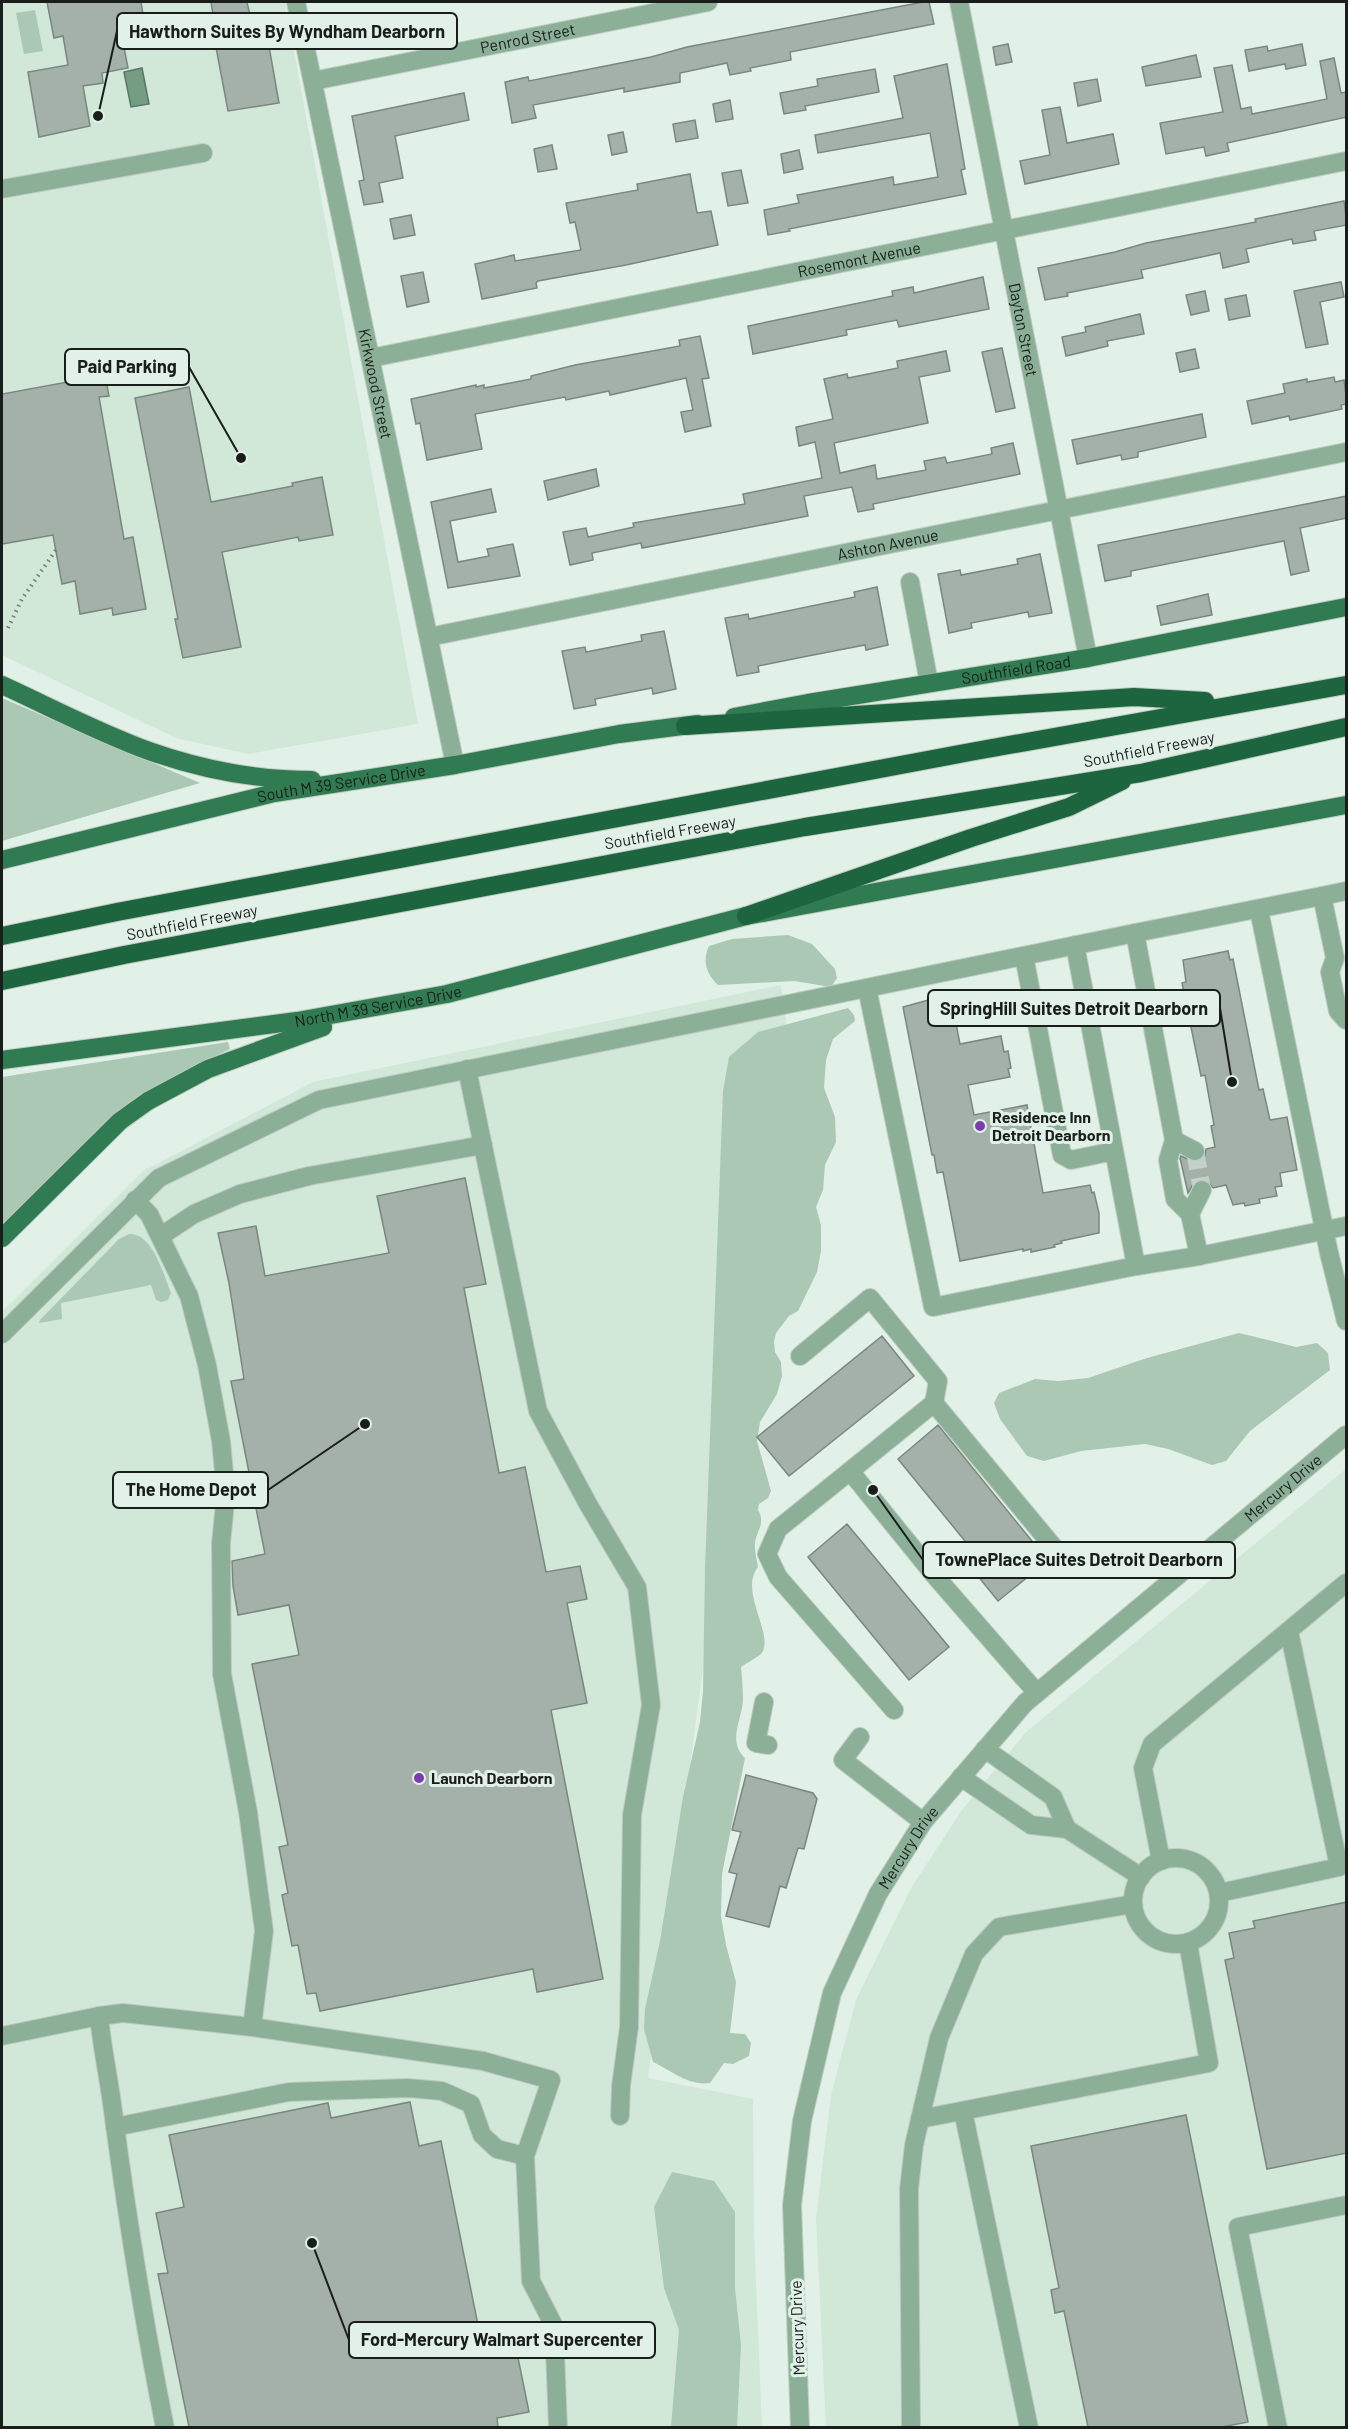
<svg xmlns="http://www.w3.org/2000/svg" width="1348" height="2429" font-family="Barlow,sans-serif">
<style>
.built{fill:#d1e7d8}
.green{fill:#aac8b4}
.water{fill:#759d83;stroke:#597764;stroke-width:1.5}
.building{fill:#a4b1a8;stroke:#7a877e;stroke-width:1.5}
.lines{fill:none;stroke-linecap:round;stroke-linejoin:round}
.minor-tunnel{stroke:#c4d1c8;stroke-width:18;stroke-dasharray:18 9;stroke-linecap:butt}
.minor-casing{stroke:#becbc2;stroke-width:20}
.major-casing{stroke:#becbc2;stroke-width:20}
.highway-casing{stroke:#becbc2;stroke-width:20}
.path{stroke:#747e77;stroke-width:4;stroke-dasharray:1.5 4.5;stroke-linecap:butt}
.minor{stroke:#8bb097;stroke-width:18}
.major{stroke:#307b51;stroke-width:18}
.highway{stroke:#1d653e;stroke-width:18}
.poi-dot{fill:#7b3cb1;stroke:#e2f1e7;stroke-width:2}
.labels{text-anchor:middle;stroke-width:6;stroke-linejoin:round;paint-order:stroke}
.street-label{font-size:16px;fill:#191e1b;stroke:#e2f1e7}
.poi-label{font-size:16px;font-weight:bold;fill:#191e1b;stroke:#e2f1e7;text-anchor:start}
.leader{fill:none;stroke:#191e1b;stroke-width:2}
.callout-dot{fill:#191e1b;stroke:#e2f1e7;stroke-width:2}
.callout{fill:#e2f1e7;stroke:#191e1b;stroke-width:2}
.callout-label{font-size:18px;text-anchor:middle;font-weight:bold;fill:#191e1b}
</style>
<rect width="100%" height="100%" fill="#e2f1e7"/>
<!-- built -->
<path class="built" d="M2,2H285L418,724L248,754L176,738L2,655Z
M781,985L788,1037L648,2078L753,2099L754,2234L762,2427L2,2428V1312L143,1171L313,1082Z
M1346,1469V2427L826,2428L816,2218L831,2095L856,2000L911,1888L962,1810L1026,1732Z"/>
<!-- green -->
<path class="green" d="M35,10L43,51L24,54L16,13Z
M2,698L200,783L2,841Z
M788,935L812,944L835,969L837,978L831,987L794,981L718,985C706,974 702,961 709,946L732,939Z
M848,1008L854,1015L855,1021L833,1039L826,1060L824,1088L835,1117L836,1142L825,1165L823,1190L816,1207L821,1225V1251L817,1272L798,1311L789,1316L776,1333L774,1342L775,1352L781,1362L782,1376L777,1394L760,1422L757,1441L771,1491L768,1498L759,1504L758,1510C767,1525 754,1532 755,1547C755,1554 757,1560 758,1567C738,1592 776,1636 761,1654C756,1658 747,1663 741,1667C742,1678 743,1689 743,1700C742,1720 727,1741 745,1758L722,1874L721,1916L726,1945L736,1982L730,2033L745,2034L751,2043L749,2056L733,2064L724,2063L710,2083C688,2086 672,2071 653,2062L644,2029L645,2009L660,1941L683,1797L700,1722L703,1691L705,1569L723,1091L729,1057L758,1032Z
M228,1042L230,1049L175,1076L2,1230V1077Z
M129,1234C153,1233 163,1274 171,1293L168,1300L161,1302L156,1300L151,1285L61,1303L62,1319L39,1323L40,1320L119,1239Z
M1239,1333L1296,1347L1317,1343L1328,1353L1330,1370L1250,1431L1226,1461L1212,1465L1168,1449L1145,1444L1081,1451L1044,1461L1027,1456L1000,1419L994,1403L999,1393L1035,1379L1058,1381L1088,1378L1147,1358Z
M672,2172L714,2181L735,2212V2289L741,2345L737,2427H671L679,2330L664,2288L654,2207Z"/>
<!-- water -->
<path class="water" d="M142,68L149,104L131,107L124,72Z"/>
<!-- building -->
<path class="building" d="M47,2H141L144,21L138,22L140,34L122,37L128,68L102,73L103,83L83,86L90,126L39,137L28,72L68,65L63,36L54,38Z
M211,2H247L251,20L264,18L279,103L228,111L211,21H214Z
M923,2H929L934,24L790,52L791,60L750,68L751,71L730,75L727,63L680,73V82L624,92V88L533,105L536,118L512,123L505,82L528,77L529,81L580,71L651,57L687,47Z
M1008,44L1012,62L996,65L993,47Z
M1302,44L1306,65L1286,69L1285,64L1249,71L1245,50L1267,46L1268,51Z
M1196,55L1201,77L1146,86L1142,67Z
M1334,58L1341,93L1347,92V117L1227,143L1229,151L1206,156L1204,147L1166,154L1160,123L1223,112L1214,68L1232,65L1241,109L1251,107L1252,114L1327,99L1320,61Z
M947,64L965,169L961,170L966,194L789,229L790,231L768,235L764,210L799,203L797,195L893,177L894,185L938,177L930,133L818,153L815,135L903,118L894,76Z
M875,69L879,92L805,106L806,110L784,114L780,93L818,86L817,79Z
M1097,79L1101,101L1078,106L1074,83Z
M464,93L469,120L395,136L403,178L379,183L383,202L364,205L359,181L364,180L352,116Z
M730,100L733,119L716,122L713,104Z
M1060,107L1067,143L1113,134L1119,164L1025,184L1020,161L1050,155L1042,110Z
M695,120L698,138L676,142L673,124Z
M623,132L627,152L612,155L608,135Z
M552,145L557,169L538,172L534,149Z
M799,150L803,169L784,173L781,154Z
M741,170L748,203L728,206L722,173Z
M690,174L697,213L711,211L718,245L626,265L538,281L536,283L537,288L482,299L475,264L514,255L515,261L581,250L575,222L570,223L566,203L638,190L637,184Z
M1344,201L1347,225L1314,231L1316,240L1293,244L1292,239L1246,249L1249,262L1223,268L1220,253L1141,270L1143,278L1067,293L1068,296L1045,300L1038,268L1115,252L1146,243L1256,222L1255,219Z
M411,215L415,235L394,239L390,219Z
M423,272L429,302L407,307L401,276Z
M983,277L989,309L899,327L897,320L846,330L847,335L753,354L748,326L893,296L892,291L913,287L914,293Z
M1341,282L1344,297L1320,302L1328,344L1306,348L1294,291Z
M1205,291L1209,311L1191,315L1186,295Z
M1246,295L1250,316L1229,320L1225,299Z
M1140,314L1144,334L1107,341L1108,346L1066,356L1062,337L1086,332L1085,327Z
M700,336L709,378L702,379L711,426L685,432L681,412L693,410L686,378L610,395L609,391L566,400L565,397L475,414L482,449L427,460L420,423L416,424L411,399L476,385V387L484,385V388L531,379V376L575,365L680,346L679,340Z
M1002,348L1015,408L996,412L982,352Z
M1195,349L1199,368L1180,372L1176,353Z
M946,351L950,371L919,377L928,423L834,443L840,473L875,465L877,479L926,470L924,461L945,457L947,463L992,454L991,448L1013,443L1020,474L873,504L874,509L858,512L852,487L804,496L808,516L642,548L641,543L592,553L593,560L570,565L563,532L586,528L588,537L634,527L633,523L745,504L743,494L822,478L815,442L799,446L796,427L833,419L824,379L847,374L848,378L898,368L897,361Z
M105,375L109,396L99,397L124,539L133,537L146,609L113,615L112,608L80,614L75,581L62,584L53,535L2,544V394Z
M1334,377L1335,382L1344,380L1347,404L1341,405L1342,409L1290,420L1289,416L1252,424L1247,401L1285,393L1283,384L1307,379V382Z
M189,387L211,502L293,486L292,483L322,477L333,535L299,541L298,537L222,552L241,647L183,658L175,619H178L135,398Z
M1202,414L1206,437L1138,452V457L1122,460L1121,455L1077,464L1072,440Z
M596,469L599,486L548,500L544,481Z
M491,489L496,512L450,521L458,562L489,556L487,549L513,544L520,576L448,588L431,502Z
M1347,496V518L1300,528L1309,571L1291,575L1284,541L1131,571V576L1105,581L1098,545Z
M1040,554L1052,613L1029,617L1028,612L971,623L972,628L949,633L938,574L960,570L961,575L1018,564L1017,559Z
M877,587L888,645L866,650L865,645L808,656L758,666L759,672L737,676L725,618L748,614L749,619L855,597L854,592Z
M1208,594L1212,615L1161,625L1157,606Z
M664,631L676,689L653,694L652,688L595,699L596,705L574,709L562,651L585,647L586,652L642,641L641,635Z
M1228,951L1230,960L1233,959L1259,1090L1263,1089L1270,1120L1287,1117L1297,1170L1280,1173L1282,1186L1275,1187L1277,1196L1259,1199L1260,1203L1245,1206L1244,1203L1233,1205L1226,1185L1213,1188L1206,1180L1195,1181L1188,1193L1180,1158L1181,1156L1195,1162L1200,1161L1205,1156L1206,1149L1215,1147L1211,1126L1214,1125L1205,1075L1201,1076L1182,983L1186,982L1183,960Z
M943,996L944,999L951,998L960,1044L1001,1036L1004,1052L1008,1051L1011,1068L1008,1069L1010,1077L968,1085L974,1115L1027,1105L1043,1193L1090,1185L1092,1193L1094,1192L1099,1213V1233L1061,1241L1062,1243L1054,1245L1055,1247L1031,1252V1249L1023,1251V1249L960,1261L943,1172L937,1173L934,1155H932L903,1007Z
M465,1178L486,1284L464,1288L499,1473L525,1467L546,1572L580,1566L587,1599L567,1603L587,1703L551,1710L603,1979L537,1992L533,1969L320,2011L316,1993L307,1994L298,1945L292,1946L282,1895L288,1893L279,1847L288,1845L252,1664L299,1655L289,1605L238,1615L233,1586L232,1561L265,1554L231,1381L244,1379L229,1283L218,1233L256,1226L265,1276L389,1253L377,1196Z
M882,1336L914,1376L789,1476L757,1437Z
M938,1425L1040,1551L1026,1563L1034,1572L998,1601L968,1564L978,1557L898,1459Z
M847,1524L949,1647L909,1680L808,1557Z
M746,1775L813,1793L817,1799L804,1849L798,1848L786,1888L780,1886L769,1927L726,1916L737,1874L729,1872L741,1832L732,1830Z
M1347,1902V2153L1267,2169L1225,1960L1234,1958L1229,1933L1255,1928L1253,1921Z
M410,2102L419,2146L441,2141L483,2350L515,2343L529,2412L497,2418L498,2427H189L158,2274L168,2273L156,2213L184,2207L169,2135L328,2103L331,2118Z
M1186,2115L1248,2422L1222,2427H1088L1064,2311L1055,2313L1051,2290L1059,2288L1031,2146Z"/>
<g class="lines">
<!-- minor-tunnel -->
<path class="minor-tunnel" d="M1195,1151L1202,1190"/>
<defs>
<g id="minor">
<path id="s1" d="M296,2L455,765"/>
<path id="s2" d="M959,2L1088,658"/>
<path id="s3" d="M313,81L708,2"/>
<path d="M2,189L203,153"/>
<path id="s4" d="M371,358L1346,161"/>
<path d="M910,582L929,683"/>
<path id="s5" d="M429,637L1346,452"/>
<path d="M1322,896L1346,891"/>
<path d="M1259,910L1329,1253L1346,1321"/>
<path d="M1024,956L1062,1155L1071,1160L1114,1151"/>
<path d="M867,988L933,1307L1136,1266L1075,945"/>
<path d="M1346,1020L1338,1011L1330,972L1335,958L1322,896L1135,933L1174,1140L1168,1160L1175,1199L1190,1214L1199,1256L1346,1226"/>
<path d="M467,1069L538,1411L588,1504L637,1587L651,1705L632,1815L629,2027L621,2086L620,2116"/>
<path d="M1174,1140L1195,1151"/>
<path d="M135,1200L149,1214L189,1296L207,1365L221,1441L226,1494L221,1543L222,1674L248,1812L264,1931L252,2027"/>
<path d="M1190,1214L1202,1190"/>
<path d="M161,1236L194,1214L240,1194L309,1176L483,1145"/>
<path d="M1136,1266L1199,1256"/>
<path d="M2,1334L159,1178L319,1100L1135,933"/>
<path d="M800,1356L870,1298L938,1381L934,1403"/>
<path d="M850,1471L934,1403L1061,1556"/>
<path d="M764,1702L756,1743L768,1745"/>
<path d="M894,1710L778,1577L767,1554L778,1529L850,1471L936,1577L1037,1693"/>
<path d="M860,1737L843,1760L923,1822"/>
<path d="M961,1777L1031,1825L1067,1829L1053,1797L985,1749"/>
<path d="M1067,1829L1141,1877"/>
<circle cx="1176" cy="1901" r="43"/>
<path d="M1161,1861L1143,1768L1152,1744L1346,1583"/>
<path d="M1219,1893L1339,1867L1289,1631"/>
<path d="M99,2016C102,2048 109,2079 113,2111C127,2217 144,2323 165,2428"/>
<path d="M2,2036L99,2016L123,2013L252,2027L483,2061L551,2080L525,2156L531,2281L554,2326L558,2428"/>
<path d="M963,2111L1029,2428"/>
<path d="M920,2119L1209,2063L1188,1943"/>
<path d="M115,2127L289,2092L408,2088L442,2091L471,2104L482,2135L497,2149L525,2156"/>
<path id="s6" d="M800,2428L792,2205L802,2121L832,1993L878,1894L923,1822L1025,1703L1346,1435"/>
<path d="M911,2428L909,2189L914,2145L939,2038L974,1954L999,1927L1133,1904"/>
<path d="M1278,2428L1238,2227L1346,2205"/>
</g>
<g id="major">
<path d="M2,685C50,707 99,733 149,751C200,769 258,780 312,780"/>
<path id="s7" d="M734,717L808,703L1088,658L1346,607"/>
<path id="s8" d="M2,860L274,793L455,765L619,734L698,724"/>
<path id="s9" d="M2,1060L297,1021L447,994L746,916L1346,805"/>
<path d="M2,1238L120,1121L148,1101L208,1069L323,1027"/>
</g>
<path id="highway" d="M685,726L1134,697L1205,701
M746,916L971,838L1069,807L1122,781
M2,936L117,912L970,752L1346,685
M2,981L124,955L805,827L1141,773L1346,727"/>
</defs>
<!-- minor casing -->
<use href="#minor" class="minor-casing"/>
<!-- major casing -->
<use href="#major" class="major-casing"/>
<!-- highway casing -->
<use href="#highway" class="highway-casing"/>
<!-- path -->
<path class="path" d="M8,628L22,599L56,550"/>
<!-- minor -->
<use href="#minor" class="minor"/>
<!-- major -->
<use href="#major" class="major"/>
<!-- highway -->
<use href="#highway" class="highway"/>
</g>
<!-- markers -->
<g class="poi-dot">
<circle cx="980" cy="1126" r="6"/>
<circle cx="419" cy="1778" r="6"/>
</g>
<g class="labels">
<!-- street labels -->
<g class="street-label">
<text dy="6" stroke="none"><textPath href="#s3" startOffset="219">Penrod Street</textPath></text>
<text dy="6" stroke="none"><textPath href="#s4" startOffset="498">Rosemont Avenue</textPath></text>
<text dy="6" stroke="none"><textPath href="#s2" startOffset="334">Dayton Street</textPath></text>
<text dy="6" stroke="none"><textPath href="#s1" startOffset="390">Kirkwood Street</textPath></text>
<text dy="6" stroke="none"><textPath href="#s5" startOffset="468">Ashton Avenue</textPath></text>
<text dy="6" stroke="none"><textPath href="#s7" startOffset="286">Southfield Road</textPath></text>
<text transform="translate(1149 749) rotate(-11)" y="6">Southfield Freeway</text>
<text dy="6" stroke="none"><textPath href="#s8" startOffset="348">South M 39 Service Drive</textPath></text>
<text transform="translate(670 832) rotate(-10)" y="6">Southfield Freeway</text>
<text transform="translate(192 922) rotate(-11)" y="6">Southfield Freeway</text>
<text dy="6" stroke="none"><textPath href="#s9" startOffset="380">North M 39 Service Drive</textPath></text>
<text dy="6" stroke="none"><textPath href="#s6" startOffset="1126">Mercury Drive</textPath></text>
<text dy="6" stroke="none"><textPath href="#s6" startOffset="604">Mercury Drive</textPath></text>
<text transform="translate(797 2328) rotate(-92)" y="6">Mercury Drive</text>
</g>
<!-- poi labels -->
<g class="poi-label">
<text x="992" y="1123">Residence Inn<tspan x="992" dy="18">Detroit Dearborn</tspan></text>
<text x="431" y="1784">Launch Dearborn</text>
</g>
</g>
<!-- callouts -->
<path class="leader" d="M98 116L117 31M241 458L189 367M1232 1082L1220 1008M365 1424L268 1490M873 1490L923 1560M312 2243L349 2340"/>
<g class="callout-dot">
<circle cx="98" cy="116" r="6"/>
<circle cx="241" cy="458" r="6"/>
<circle cx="1232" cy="1082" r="6"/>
<circle cx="365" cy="1424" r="6"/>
<circle cx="873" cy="1490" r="6"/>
<circle cx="312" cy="2243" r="6"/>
</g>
<g class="callout">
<rect x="117" y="13" width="340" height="36" rx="6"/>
<rect x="65" y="349" width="124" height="36" rx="6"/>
<rect x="928" y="990" width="292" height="36" rx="6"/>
<rect x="113" y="1472" width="155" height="36" rx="6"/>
<rect x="923" y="1542" width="312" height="36" rx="6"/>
<rect x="349" y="2322" width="306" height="36" rx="6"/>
</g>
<g class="callout-label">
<text x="287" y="38">Hawthorn Suites By Wyndham Dearborn</text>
<text x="127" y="373">Paid Parking</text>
<text x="1074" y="1015">SpringHill Suites Detroit Dearborn</text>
<text x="191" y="1496">The Home Depot</text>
<text x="1079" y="1566">TownePlace Suites Detroit Dearborn</text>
<text x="502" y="2346">Ford-Mercury Walmart Supercenter</text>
</g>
<!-- border -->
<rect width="1348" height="2429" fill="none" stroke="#191e1b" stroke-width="6"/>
</svg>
